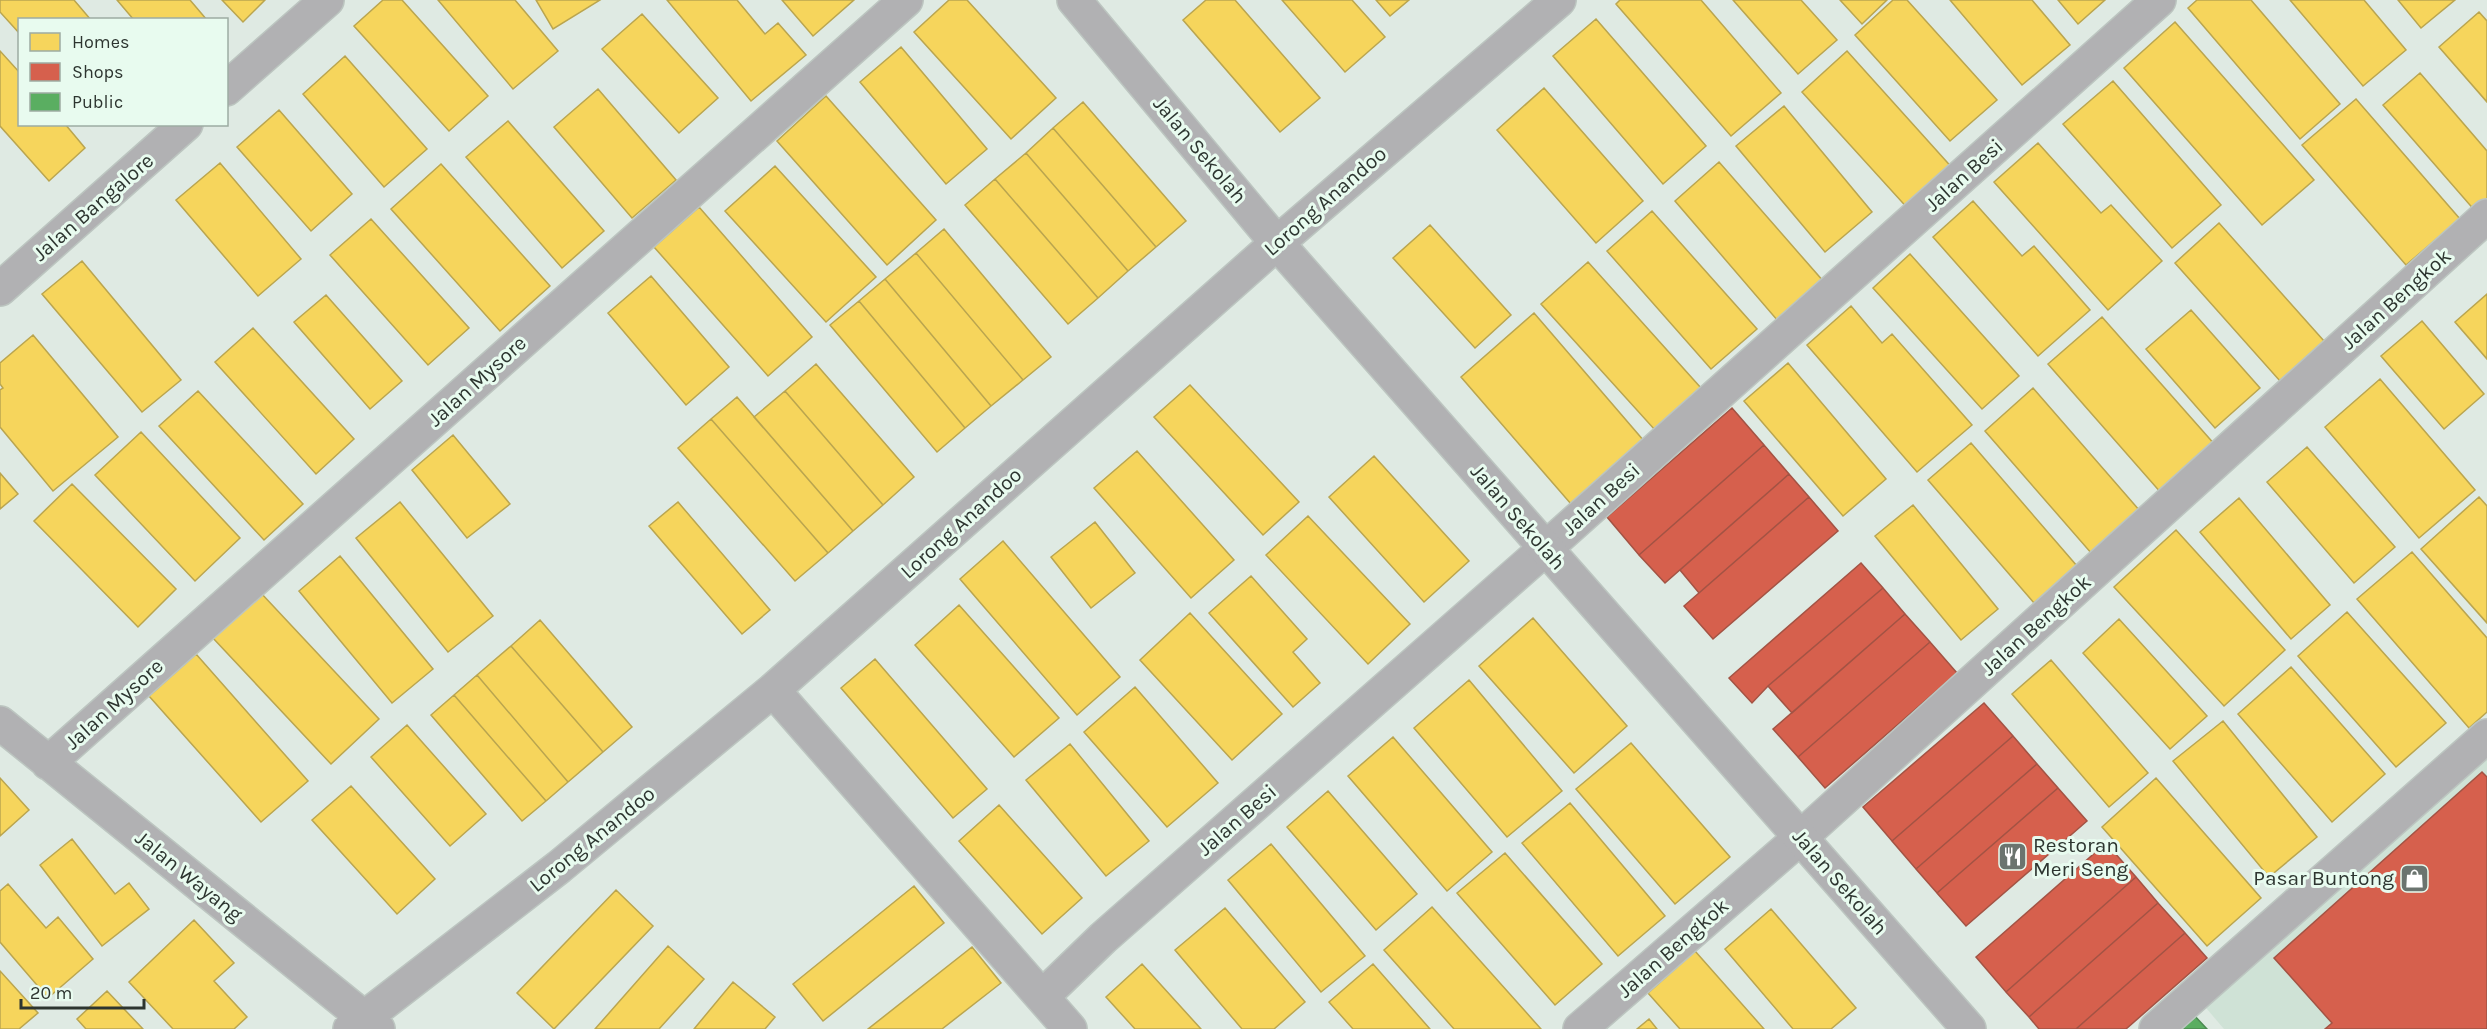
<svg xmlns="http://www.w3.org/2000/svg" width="2487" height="1029" font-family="Karla,sans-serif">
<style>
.built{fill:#cfe2d6}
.homes{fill:#f6d55c;stroke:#baa54f;stroke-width:1.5}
.shops{fill:#d6604d;stroke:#a35344;stroke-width:1.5}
.public{fill:#5aae61;stroke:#4c8a52;stroke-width:1.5}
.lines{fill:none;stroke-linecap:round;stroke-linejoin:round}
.minor-casing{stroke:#bcc5c0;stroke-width:36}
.tertiary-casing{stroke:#bcc5c0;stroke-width:36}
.minor{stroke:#b1b1b3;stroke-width:33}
.tertiary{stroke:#b1b1b3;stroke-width:33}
.labels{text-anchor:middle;stroke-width:6;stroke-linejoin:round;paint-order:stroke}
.street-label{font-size:21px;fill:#2d3530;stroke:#e8fbef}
.poi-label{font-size:21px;fill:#2d3530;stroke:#e8fbef;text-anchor:start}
</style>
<rect width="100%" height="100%" fill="#dfeae3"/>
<!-- built -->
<path class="built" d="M2487,753V1029H2224L2201,1002Z"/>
<!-- homes -->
<path class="homes" d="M0,0H74L91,20H20V34L0,12Z
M117,0H190L207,20H134Z
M222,0H265L243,22Z
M383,0H402L488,96L449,131L354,26Z
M438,0H515L558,51L513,89Z
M536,0H600L553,29Z
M667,0H737L765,34L778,23L806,55L751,101Z
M782,0H854L813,36Z
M949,0H967L1056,98L1011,139L914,32Z
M1206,0H1235L1320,98L1280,132L1183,20Z
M1282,0H1352L1385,37L1345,72Z
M1376,0H1409L1390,16Z
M1620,0H1701L1781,93L1731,136L1616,4Z
M1733,0H1801L1837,40L1798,74Z
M1840,0H1887L1862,24Z
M1893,0H1907L1997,100L1950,141L1855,35Z
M1950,0H2032L2070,45L2022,85Z
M2058,0H2105L2078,24Z
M2197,0H2251L2340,104L2300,139L2188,8Z
M2290,0H2364L2406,50L2363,86Z
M2398,0H2455L2421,28Z
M2479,12L2487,21V102L2439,47Z
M642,14L718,98L679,133L602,49Z
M1596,19L1706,146L1663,184L1553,56Z
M2175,22L2314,180L2262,225L2124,68Z
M901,47L987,149L946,184L860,82Z
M0,51L20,73V124H65L85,148L49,181L0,126Z
M1847,51L1955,171L1911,212L1802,92Z
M345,56L427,149L384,187L303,94Z
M2420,73L2487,151V203L2476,212L2383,105Z
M2113,81L2221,205L2172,248L2063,124Z
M1544,88L1643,201L1596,243L1497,130Z
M598,89L676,180L632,218L554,127Z
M826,96L936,220L887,265L777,141Z
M2356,99L2460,219L2406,265L2302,145Z
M1083,102L1186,221L1156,247L1053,128Z
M1784,106L1872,212L1825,252L1736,146Z
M279,110L352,194L311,231L237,147Z
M508,121L604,231L562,268L466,157Z
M1053,128L1156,247L1128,271L1026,153Z
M2038,143L2101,213L2111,205L2162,261L2108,310L1994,182Z
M1026,153L1128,271L1098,298L995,179Z
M1719,162L1824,282L1778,321L1675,201Z
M220,163L301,259L258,296L176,200Z
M441,164L550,286L500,331L391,209Z
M775,166L876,277L826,322L725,211Z
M995,179L1098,298L1068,324L965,205Z
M1973,201L2022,256L2034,246L2090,310L2038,356L1933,237Z
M699,207L812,337L768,376L654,247Z
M1652,211L1757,329L1711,369L1607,251Z
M371,219L469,328L428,365L330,255Z
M2219,223L2324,341L2280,381L2175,263Z
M1430,225L1511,315L1475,348L1393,258Z
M944,229L1051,357L1023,380L916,253Z
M916,253L1023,380L991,406L885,279Z
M1910,254L2019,376L1982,409L1873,288Z
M82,261L181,380L142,412L42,294Z
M1588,262L1701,388L1655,430L1541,304Z
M651,276L729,367L686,405L608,313Z
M885,279L991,406L965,428L859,301Z
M2487,294V359L2455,322Z
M326,295L402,381L370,409L294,322Z
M859,301L965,428L937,452L830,325Z
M1851,306L1882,343L1892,334L1972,425L1917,472L1807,345Z
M2191,310L2260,388L2215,428L2146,349Z
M1534,313L1644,441L1571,504L1461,377Z
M2102,317L2216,446L2162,494L2048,364Z
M2422,321L2484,394L2444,429L2381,356Z
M253,328L354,439L316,474L215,362Z
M33,335L118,437L53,491L0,427V390L3,388L0,384V363Z
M1788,363L1886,479L1843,516L1744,401Z
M816,364L914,477L883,505L785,391Z
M2380,379L2475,490L2419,538L2325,427Z
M1190,385L1299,502L1263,535L1154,417Z
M2033,388L2140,511L2092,554L1985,431Z
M198,391L303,504L264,540L159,426Z
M785,391L883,505L853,531L754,417Z
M737,397L853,531L828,553L711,419Z
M711,419L828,553L795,581L678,448Z
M141,432L240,538L195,581L95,475Z
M453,435L510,504L467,538L412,470Z
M1971,443L2077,566L2034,603L1928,480Z
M2307,447L2395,547L2354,583L2267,482Z
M1137,451L1234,560L1191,598L1094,488Z
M1374,456L1469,561L1424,602L1329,497Z
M0,473L18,494L0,509Z
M72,484L176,589L138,627L34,521Z
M2479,497L2487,506V623L2421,549Z
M2239,498L2330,605L2291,639L2200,532Z
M400,502L493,616L448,652L356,538Z
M678,502L770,610L742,634L649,526Z
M1913,505L1998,609L1961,640L1875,536Z
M1308,516L1410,624L1368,664L1266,555Z
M1095,522L1135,573L1091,608L1051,557Z
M2176,530L2285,650L2224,706L2114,587Z
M1003,541L1120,677L1077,715L960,579Z
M2412,552L2487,638V712L2469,728L2357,599Z
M340,556L433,669L392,703L299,591Z
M1251,576L1307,639L1293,652L1320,683L1293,707L1209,613Z
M260,592L379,719L331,764L212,637Z
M959,605L1059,718L1014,757L915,645Z
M2347,612L2446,723L2396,767L2298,656Z
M1190,613L1282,714L1232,760L1140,660Z
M1533,618L1627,726L1574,773L1479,666Z
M2119,619L2207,716L2170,749L2083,653Z
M540,620L632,727L603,752L511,646Z
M511,646L603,752L568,782L477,675Z
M196,654L308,781L261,822L149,696Z
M875,659L987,789L953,818L841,688Z
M2051,660L2148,773L2109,807L2012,694Z
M2291,667L2385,774L2332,822L2238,714Z
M477,675L568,782L546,801L454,695Z
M1469,680L1562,791L1507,837L1414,728Z
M1135,687L1218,783L1167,827L1084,732Z
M454,695L546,801L522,821L431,715Z
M2223,721L2317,837L2269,877L2173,761Z
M407,725L486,814L450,846L371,757Z
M1393,737L1492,852L1447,891L1348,776Z
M1631,743L1730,857L1675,904L1576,789Z
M1070,744L1149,841L1106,876L1026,780Z
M0,778L29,810L0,836Z
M2156,778L2261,898L2207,946L2102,827Z
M351,786L435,879L397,914L312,820Z
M1328,791L1417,894L1376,930L1287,827Z
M1570,803L1665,916L1618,956L1522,843Z
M999,805L1082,898L1042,934L959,841Z
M72,839L115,894L129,883L149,909L102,946L40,865Z
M1271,844L1365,956L1321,992L1228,880Z
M1505,853L1602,964L1555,1005L1457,893Z
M8,884L46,928L58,917L93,959L48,998L0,942V891Z
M914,886L944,923L823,1021L793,984Z
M616,890L653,926L554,1029L517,993Z
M1432,907L1541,1029H1454L1384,950Z
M1225,908L1305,1002L1274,1029H1242L1175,950Z
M1771,909L1856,1008L1831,1029H1793L1725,949Z
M194,920L234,963L214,981L247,1017L234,1029H173L129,982Z
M668,946L704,979L659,1029H595Z
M972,947L1001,983L942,1029H868Z
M1695,951L1764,1029H1680L1648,993Z
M1142,964L1201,1029H1135L1106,997Z
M1373,964L1430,1029H1353L1329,1002Z
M0,971L38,1013L19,1029H0Z
M733,982L775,1017L765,1029H694Z
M107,991L143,1029H86L77,1019Z
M1649,1019L1657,1029H1637Z"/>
<!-- shops -->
<path class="shops" d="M1732,408L1764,445L1639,555L1607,517Z
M1764,445L1789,474L1665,583L1639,555Z
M1789,474L1809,497L1699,593L1680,570Z
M1809,497L1838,531L1713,639L1684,606Z
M1861,563L1883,588L1768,686L1752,703L1729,678Z
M1883,588L1905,614L1792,713L1768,686Z
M1905,614L1930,642L1798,757L1773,729Z
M1930,642L1957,673L1825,788L1798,757Z
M1984,703L2013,736L1892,841L1863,807Z
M2013,736L2037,764L1916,869L1892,841Z
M2037,764L2058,788L1937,893L1916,869Z
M2482,772L2487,777V1029H2325L2332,1023L2274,958Z
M2058,788L2087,821L1966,926L1937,893Z
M2106,843L2136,877L2006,992L1976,957Z
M2136,877L2158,903L2029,1017L2006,992Z
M2158,903L2185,933L2076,1029H2039L2029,1017Z
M2185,933L2207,958L2126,1029H2076Z"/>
<!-- public -->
<path class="public" d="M2192,1013L2207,1029H2174Z"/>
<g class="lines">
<defs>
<path id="minor" d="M226,89L327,0
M0,289L186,124
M773,690L1070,1029
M0,723L378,1029
M48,763L906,0
M1043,996L1103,938L1546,548L2159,0
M350,1029L559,867L773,690L1277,243L1559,0
M1580,1029L1801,837L2487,216
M2156,1029L2487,736"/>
<path id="tertiary" d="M1074,0L1277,243L1969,1029"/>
</defs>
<!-- minor casing -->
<use href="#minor" class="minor-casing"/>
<!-- tertiary casing -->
<use href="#tertiary" class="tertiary-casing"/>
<!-- minor -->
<use href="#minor" class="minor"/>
<!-- tertiary -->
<use href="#tertiary" class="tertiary"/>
</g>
<!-- icons -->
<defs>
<symbol id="restaurant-square" viewBox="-11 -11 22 22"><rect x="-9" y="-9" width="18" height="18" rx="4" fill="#6b746f" stroke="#e8fbef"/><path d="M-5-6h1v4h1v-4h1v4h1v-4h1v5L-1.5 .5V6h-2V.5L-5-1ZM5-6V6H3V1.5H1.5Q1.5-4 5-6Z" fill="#fff"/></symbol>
<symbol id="shop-square" viewBox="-11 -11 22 22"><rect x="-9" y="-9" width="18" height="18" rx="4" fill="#6b746f" stroke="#e8fbef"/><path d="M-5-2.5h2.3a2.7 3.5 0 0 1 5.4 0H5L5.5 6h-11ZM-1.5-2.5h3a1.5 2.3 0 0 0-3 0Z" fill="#fff"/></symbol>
</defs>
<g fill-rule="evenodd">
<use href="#restaurant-square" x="1996" y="840" width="33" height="33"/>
<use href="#shop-square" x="2398" y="862" width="33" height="33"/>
</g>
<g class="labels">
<!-- street labels -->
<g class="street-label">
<text transform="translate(1200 150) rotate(50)" y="7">Jalan Sekolah</text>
<text transform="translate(1964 175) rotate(-42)" y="7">Jalan Besi</text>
<text transform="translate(1325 201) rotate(-41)" y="7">Lorong Anandoo</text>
<text transform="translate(93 207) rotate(-41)" y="7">Jalan Bangalore</text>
<text transform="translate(2396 299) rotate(-42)" y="7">Jalan Bengkok</text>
<text transform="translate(477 381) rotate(-42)" y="7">Jalan Mysore</text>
<text transform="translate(1601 499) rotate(-42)" y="7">Jalan Besi</text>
<text transform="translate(1518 517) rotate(49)" y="7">Jalan Sekolah</text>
<text transform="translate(961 523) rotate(-42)" y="7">Lorong Anandoo</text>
<text transform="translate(2036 625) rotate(-42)" y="7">Jalan Bengkok</text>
<text transform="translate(114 704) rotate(-42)" y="7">Jalan Mysore</text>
<text transform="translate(1237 820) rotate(-41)" y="7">Jalan Besi</text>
<text transform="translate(592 839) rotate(-39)" y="7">Lorong Anandoo</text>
<text transform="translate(189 876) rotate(39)" y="7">Jalan Wayang</text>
<text transform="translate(1840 882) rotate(49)" y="7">Jalan Sekolah</text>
<text transform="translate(1673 948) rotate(-41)" y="7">Jalan Bengkok</text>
</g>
<!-- poi labels -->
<g class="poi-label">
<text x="2033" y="852">Restoran<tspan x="2033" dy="24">Meri Seng</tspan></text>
<text x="2394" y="885" text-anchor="end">Pasar Buntong</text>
</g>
</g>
<!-- legend -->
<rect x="18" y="18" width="210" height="108" fill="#e8fbef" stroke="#9daca3" stroke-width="1.5"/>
<rect x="30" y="33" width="30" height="18" fill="#f6d55c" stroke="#9daca3" stroke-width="1.5"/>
<text x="72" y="48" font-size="18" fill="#2d3530">Homes</text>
<rect x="30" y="63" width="30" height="18" fill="#d6604d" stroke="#9daca3" stroke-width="1.5"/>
<text x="72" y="78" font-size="18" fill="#2d3530">Shops</text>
<rect x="30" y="93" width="30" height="18" fill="#5aae61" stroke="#9daca3" stroke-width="1.5"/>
<text x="72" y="108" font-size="18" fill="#2d3530">Public</text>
<!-- scale -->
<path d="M21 999v9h123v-9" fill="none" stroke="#2d3530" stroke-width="3"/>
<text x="30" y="999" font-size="18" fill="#2d3530" stroke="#e8fbef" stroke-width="4.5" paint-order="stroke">20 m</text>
</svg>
